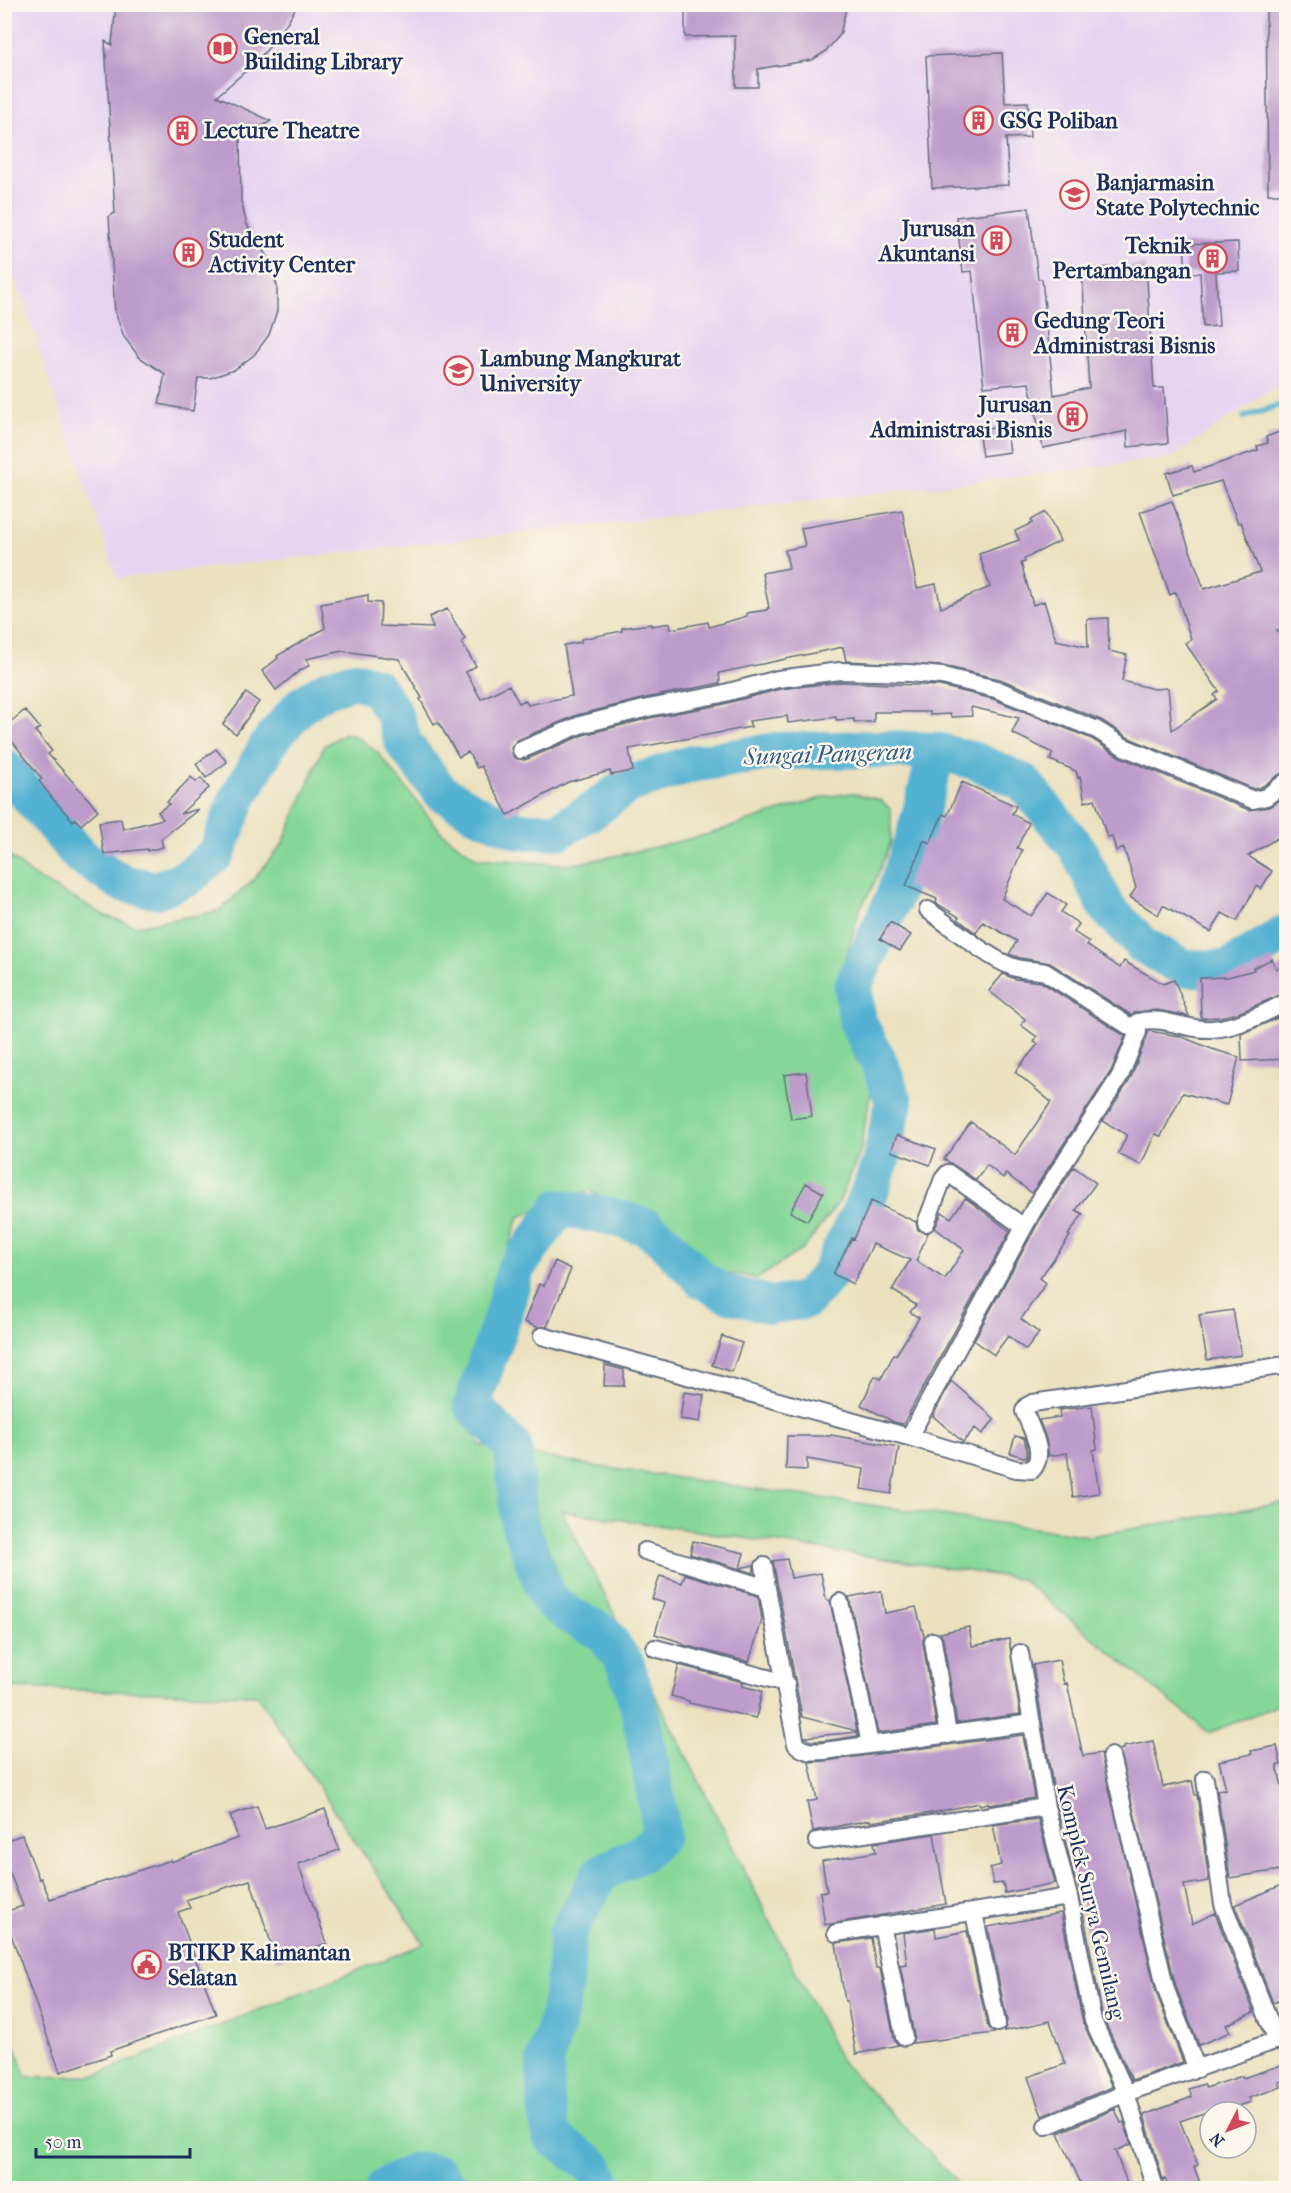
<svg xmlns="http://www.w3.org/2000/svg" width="1291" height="2193" font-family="'IM FELL French Canon',serif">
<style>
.built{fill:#e5d3f1}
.green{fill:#85d797;stroke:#50837a;stroke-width:1.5}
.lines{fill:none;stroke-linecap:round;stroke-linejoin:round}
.stream{stroke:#53b1d1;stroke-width:6}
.river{stroke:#53b1d1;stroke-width:38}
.building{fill:#bd9bcb}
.minor-casing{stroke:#646d80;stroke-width:20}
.minor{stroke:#fff;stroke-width:16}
.labels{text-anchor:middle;stroke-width:5;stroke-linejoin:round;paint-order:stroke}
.poi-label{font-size:22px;font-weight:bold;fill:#1b2f5e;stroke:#fbf7ec;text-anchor:start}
.street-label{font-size:22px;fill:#1b2f5e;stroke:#fbf7ec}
.water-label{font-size:24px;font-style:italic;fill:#2f5c86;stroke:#fbf7ec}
</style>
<rect width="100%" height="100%" fill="#fbf7ec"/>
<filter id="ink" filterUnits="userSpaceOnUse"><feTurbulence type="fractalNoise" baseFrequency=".0167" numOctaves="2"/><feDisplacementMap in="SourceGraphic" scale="12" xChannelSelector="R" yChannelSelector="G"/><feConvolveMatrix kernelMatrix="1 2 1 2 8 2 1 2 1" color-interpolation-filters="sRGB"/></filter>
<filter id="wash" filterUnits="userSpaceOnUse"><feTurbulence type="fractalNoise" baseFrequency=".008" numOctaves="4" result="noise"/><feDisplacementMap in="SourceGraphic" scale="24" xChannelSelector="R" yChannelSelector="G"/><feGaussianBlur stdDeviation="1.35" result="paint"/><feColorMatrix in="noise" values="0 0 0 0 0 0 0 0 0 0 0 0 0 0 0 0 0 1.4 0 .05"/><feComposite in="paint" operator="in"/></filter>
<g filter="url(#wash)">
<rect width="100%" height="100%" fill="#ebe1be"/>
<!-- built -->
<path class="built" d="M4,5H1286V385L1276,386L1171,458L877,493L117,578L5,248Z"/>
<!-- green -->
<path class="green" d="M344,733L356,736L379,754L441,832L477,858L569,865L629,853L702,836L824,797L852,793L881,800L891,810V842L873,886L860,909L838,986L852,1052L872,1085L860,1152L840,1200L804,1248L757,1279L742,1275L716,1273L590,1190L519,1217L456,1401L480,1445L587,1465L1090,1536L1286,1502V1702L1209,1733L1021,1579L562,1511L841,2061L963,2188H5L4,2014L26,2077L93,2076L424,1944L257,1695L5,1688V852L36,878L106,916L136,926L219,911L253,880L283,843L324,746Z"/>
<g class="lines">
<!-- stream -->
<path class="stream" d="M1244,417L1286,403"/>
<!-- river -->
<path class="river" d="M4,767L80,856L122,883L156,890L187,878L217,853L237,800L271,740L300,706L328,688L355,680L376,687L393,712L404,744L441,792L476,813L520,831H558L589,813L628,785L691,764L778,751L882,749L937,751L975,761L1023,782L1077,848L1107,908L1143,945L1184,968L1227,969L1286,933
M384,2188L416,2171L437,2173L450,2188
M604,2188L595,2167L551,2136L546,2106L545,2060L559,2015L566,1969L567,1934L601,1873L642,1853L661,1835L658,1808L640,1711L626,1665L604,1633L569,1615L548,1599L519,1522L513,1447L472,1405L505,1309L515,1270L559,1208L609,1216L646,1227L664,1241L702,1280L725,1293L771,1305L805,1301L828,1276L871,1189L881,1160L894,1102L881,1067L857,1020L853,986L892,902L914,838L937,751"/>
</g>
<g id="blocks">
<!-- building -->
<path class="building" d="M116,4H298L279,36L255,63L217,96L271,121L240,139L241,201L247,225L270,262L277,286V311L269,335L254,355L234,370L210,378H198L193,411L159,404L165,374L139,357L124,337L115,312L109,216L115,213L105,41L112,45Z
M685,4H847L840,35L825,52L812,60L758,69V87H736L735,36L685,37Z
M1266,4H1287V194H1268Z
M1002,53L1005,103L1028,102L1030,137L1006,138L1009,185L932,188L926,56Z
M1029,208L1038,279H1042L1054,395L1089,388L1082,269L1146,265L1154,388H1164L1168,443L1128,447L1127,431L1043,448L1029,383L984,387L972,271L963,272L956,217Z
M1238,242L1239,271L1216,272L1219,326L1203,327L1200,273H1186L1184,244Z
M1006,426L1010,452L982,456L978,430Z
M1287,429V626L1277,630L1287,653V772L1280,774L1261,787L1254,789L1129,738L1101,720L1000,679L943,666L846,661L843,647L719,673L720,683L646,698L577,715L517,740L511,748L514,758L525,760L583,735L650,718L720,705L780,689L841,682L940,686L993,699L1092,739L1120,757L1249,810L1269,807L1287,795V832L1248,856L1272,871L1261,889L1256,886L1237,921L1222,913L1211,932L1163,905L1158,915L1130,897L1136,888L1124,848L1116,851L1112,836L1107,837L1095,799L1085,802L1080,777L1078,778L1076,771L1050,760L1053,753L1012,733L1019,718L971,707L972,716L951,717L950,714L930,715V712H874V722H854V719L836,720V717L788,723L787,716L749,721L751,727L629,749L633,771L611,775L610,771L568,782L508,815L481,766L477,768L468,752L459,757L438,722L434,724L420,699L422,698L399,659L343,651L306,659L310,665L299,671L276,690L262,671L278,658L277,656L325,628L321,604L368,595V602L381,603L380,626L433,628L429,617L447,609L465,639L461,642L476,666L466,672L481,699L509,685L519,703L525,700L528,705L572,696L564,645L581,642V639L622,631V628L651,624V626L670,623L671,629L708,622L709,627L747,616V613L767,610V608H769L762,573L789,568L785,550L805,546L801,528L902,510L917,588L936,584L941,608L990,587L979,554L1019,540L1015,531L1032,523L1031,520L1046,512L1060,541L1024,559L1025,562L1021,563L1033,605L1044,601L1056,640L1088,647L1087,619L1108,618L1109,651L1127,655L1122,681L1154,689L1168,688L1172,730L1217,699L1214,695L1219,691L1185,643L1191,639L1176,592L1170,595L1140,512L1172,501L1204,589L1260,572L1241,522L1238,523L1221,481L1173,495L1166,473L1192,466L1194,472L1258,450L1257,446L1268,443L1266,437Z
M246,693L259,702L236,734L223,724Z
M25,710L40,728L35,731L52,751L48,754L98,810L81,825L75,819L73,821L52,798L39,781L42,779L4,731V727Z
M216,749L227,762L206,778L196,764Z
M191,777L196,782L201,778L209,788L180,814L199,809L161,839L163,847L147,851V849L104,854L99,822L121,819L123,829L163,819L158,812L169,804L167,802Z
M962,782L1016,806L1012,814L1029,823L1017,848L1022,850L1002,899L1031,916L1048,893L1066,905L1061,912L1079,924L1074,932L1089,942L1087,945L1120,968L1124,961L1163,984L1174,980L1189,1016L1157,1010L1136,1012L1131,1015L1050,963L1020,958L1009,954L1017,941L983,922L976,933L958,919L959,917L936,903L937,899L906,886L924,840L930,843L943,814L947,816Z
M890,922L911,935L900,951L880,939Z
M1272,959L1276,969L1287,964V992L1238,1013L1220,1017L1201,1018L1200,978L1228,977L1254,970L1253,968Z
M1003,974L1015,979L1041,982L1125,1036L1111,1071L1032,1193L1006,1174L1003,1178L987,1165L976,1180L944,1159L971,1122L1015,1155L1051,1102L1015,1072L1038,1044L1034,1042L1037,1037L1021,1025L1025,1019L989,991Z
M1287,1014V1059L1242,1061L1241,1034Z
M1149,1031L1180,1036L1212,1049L1239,1057L1227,1105L1183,1093L1161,1136L1155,1134L1141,1165L1118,1154L1127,1135L1103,1121L1130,1080Z
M806,1072L812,1116L791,1119L784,1075Z
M897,1135L936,1149L930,1165L891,1151Z
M1074,1167L1096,1183L1076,1210L1083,1214L1068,1235L1070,1236L1040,1278L1046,1283L1021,1319L1039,1333L1026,1350L1008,1336L994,1355L974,1340L1043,1214Z
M806,1183L823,1193L807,1221L790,1212Z
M965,1198L1010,1231L903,1424L894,1422L861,1405L875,1376L881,1379L894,1354L896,1355L919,1318L910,1312L916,1305L892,1290L910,1260L873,1244L853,1284L833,1274L852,1238L854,1239L871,1201L916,1222L918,1230L928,1233L916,1261L945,1279L964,1250L935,1228L942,1212L951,1218Z
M555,1261L571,1269L547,1327H537L524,1322L539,1284L544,1286Z
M1233,1310L1241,1355L1207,1360L1199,1315Z
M722,1336L742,1343L732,1372L712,1365Z
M605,1365L624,1370V1386H604Z
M951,1381L995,1419L982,1434L975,1428L963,1442L933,1416Z
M684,1392L704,1395L700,1422L680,1419Z
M1092,1406L1097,1449L1093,1450L1099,1493L1073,1497L1067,1453L1049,1456L1046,1439L1039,1420L1060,1417L1059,1410Z
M831,1435L899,1447L891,1494L861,1489L864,1469L807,1459V1470L786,1469L787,1436H830Z
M1015,1436L1024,1438L1027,1450V1458L1010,1453Z
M693,1541L744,1553L740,1568L754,1565V1573L690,1554Z
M787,1559L791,1578L821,1573L826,1599L830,1601L857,1731L802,1717L773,1561Z
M685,1574L758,1596L762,1620L749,1662L684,1645L681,1642L655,1634L664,1603L652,1599L660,1576L682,1583Z
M881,1591L885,1613L916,1607L924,1636L923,1643L936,1725L878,1733L849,1597Z
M969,1627L972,1646L1009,1639L1020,1714L957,1723L943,1639L940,1633Z
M1059,1660L1064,1684L1067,1683L1083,1756L1101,1753L1156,1992L1183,2062L1132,2080L1103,2018L1077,1879H1075L1056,1805L1033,1665Z
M679,1665L743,1682L742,1686L762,1691L756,1718L689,1703V1701L671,1696Z
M857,1732L858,1736L823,1741H811L805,1737Z
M1023,1735L1034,1798L989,1805L988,1803L980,1805L979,1803L931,1813L870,1822V1820L813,1831L807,1802L817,1800L809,1762L825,1761Z
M1153,1741L1163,1787L1192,1781L1195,1795H1197L1209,1881L1184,1885L1192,1924L1215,1913L1254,2012L1226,2025L1230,2032L1199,2045L1176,1987L1119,1750L1123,1749V1747Z
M1277,1746L1281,1765H1277L1287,1809V1869L1230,1878L1217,1790L1226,1789L1219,1761L1252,1754L1251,1751Z
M257,1806L265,1829L325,1809L339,1850L298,1864L327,1943L277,1961L250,1880L186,1900L190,1908L178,1912L216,2014L110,2051L111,2055L60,2072L4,1915V1912L23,1906L4,1859V1841L22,1835L39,1879L41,1878L50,1899L171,1860V1862L238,1838L230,1815Z
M1038,1819L1055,1883L1005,1893L1003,1883L993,1884L990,1868L1001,1865L993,1825Z
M934,1834L946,1904L825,1925L820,1892L827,1891L822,1861L876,1852L874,1843Z
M1287,1883V1914L1280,1916L1287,1930V1997L1273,2003L1235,1905Z
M1061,1913L1083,2023L1112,2087L1042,2116L1028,2077L1065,2064L1050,2021L1004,2031L1007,2021L988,1927Z
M935,1928L936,1937L967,1931L987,2025L994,2033L912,2043L914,2035L900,1965L907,1964L903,1933Z
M871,1938L876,1968H880L894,2039L898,2045L856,2054L847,2001H845L836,1943Z
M1287,2063V2080L1279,2082L1281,2087L1249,2098L1251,2102L1227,2110L1225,2106L1180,2121L1198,2165L1194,2167L1202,2188H1169L1165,2179L1163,2180L1144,2115L1192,2097L1189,2089L1204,2084L1206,2088L1242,2076L1243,2078Z
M1115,2109L1121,2123L1124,2122L1131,2144L1115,2151L1129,2188H1083L1058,2133Z"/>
</g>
</g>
<g filter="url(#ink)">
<use href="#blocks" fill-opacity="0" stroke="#646d80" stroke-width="1.5"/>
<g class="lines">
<defs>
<path id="minor" d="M521,750L580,725L648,708L717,695L778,679L840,671L909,673L942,676L996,689L1097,730L1124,747L1253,800L1266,797L1286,782
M928,910C952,927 986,957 1013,967C1024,971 1034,969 1045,972L1138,1032
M926,1223L943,1179L948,1173L1024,1227
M542,1336L909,1437L1034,1209L1120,1076L1138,1032V1022C1163,1015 1187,1031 1212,1029C1238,1027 1264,1014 1286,1002
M909,1437L1016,1469L1032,1470C1047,1454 1031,1429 1024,1411L1027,1406L1033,1403L1286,1365
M645,1551L767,1588
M764,1566L767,1588L796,1744C805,1753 812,1752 824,1751L1032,1723
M840,1602L870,1744
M933,1641L948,1735
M655,1648L786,1683
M1020,1653L1046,1807L1069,1897L1093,2021L1126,2093L1155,2188
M1111,1756L1166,1990L1197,2069
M1205,1779L1223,1904L1277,2041
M817,1841L1046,1807
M974,1913L997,2023
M882,1925L904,2037
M836,1933L1069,1897
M1046,2126L1126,2093L1286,2037"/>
</defs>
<!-- minor casing -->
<use href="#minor" class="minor-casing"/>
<!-- minor -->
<use href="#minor" class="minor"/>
</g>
</g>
<!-- icons -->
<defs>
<symbol id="library-ring" viewBox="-11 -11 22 22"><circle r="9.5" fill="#fbf7ec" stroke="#d1495b" stroke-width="1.5"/><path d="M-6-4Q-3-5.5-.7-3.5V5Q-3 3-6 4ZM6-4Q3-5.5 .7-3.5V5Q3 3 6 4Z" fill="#d1495b"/></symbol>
<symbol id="building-ring" viewBox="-11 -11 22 22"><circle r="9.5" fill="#fbf7ec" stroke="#d1495b" stroke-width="1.5"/><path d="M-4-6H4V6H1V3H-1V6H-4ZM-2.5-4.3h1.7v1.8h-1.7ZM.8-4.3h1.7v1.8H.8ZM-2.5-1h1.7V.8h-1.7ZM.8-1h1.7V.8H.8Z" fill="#d1495b"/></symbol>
<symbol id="university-ring" viewBox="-11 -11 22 22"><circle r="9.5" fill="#fbf7ec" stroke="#d1495b" stroke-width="1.5"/><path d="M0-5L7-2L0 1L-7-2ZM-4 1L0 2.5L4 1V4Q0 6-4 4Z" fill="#d1495b"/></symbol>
<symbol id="civic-ring" viewBox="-11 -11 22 22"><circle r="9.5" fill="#fbf7ec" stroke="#d1495b" stroke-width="1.5"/><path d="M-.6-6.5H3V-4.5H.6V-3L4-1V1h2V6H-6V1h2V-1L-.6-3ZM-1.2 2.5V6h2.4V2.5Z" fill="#d1495b"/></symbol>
</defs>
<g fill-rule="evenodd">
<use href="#library-ring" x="206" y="32" width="33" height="33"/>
<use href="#building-ring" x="962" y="104" width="33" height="33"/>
<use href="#building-ring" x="166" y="114" width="33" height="33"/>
<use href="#university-ring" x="1058" y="178" width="33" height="33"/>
<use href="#building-ring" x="980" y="224" width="33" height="33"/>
<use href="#building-ring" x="172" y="236" width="33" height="33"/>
<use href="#building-ring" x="1196" y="242" width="33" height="33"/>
<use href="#building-ring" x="996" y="316" width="33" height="33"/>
<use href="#university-ring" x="442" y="354" width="33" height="33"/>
<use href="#building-ring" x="1056" y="400" width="33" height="33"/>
<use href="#civic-ring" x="130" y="1948" width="33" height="33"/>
</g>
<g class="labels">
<!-- poi labels -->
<g class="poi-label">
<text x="244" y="44">General<tspan x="244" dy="25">Building Library</tspan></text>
<text x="1000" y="128">GSG Poliban</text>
<text x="204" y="138">Lecture Theatre</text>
<text x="1096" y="190">Banjarmasin<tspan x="1096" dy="25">State Polytechnic</tspan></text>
<text x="975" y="236" text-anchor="end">Jurusan<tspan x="975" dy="25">Akuntansi</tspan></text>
<text x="209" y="247">Student<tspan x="209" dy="25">Activity Center</tspan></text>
<text x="1191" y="253" text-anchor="end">Teknik<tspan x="1191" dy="25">Pertambangan</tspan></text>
<text x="1034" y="328">Gedung Teori<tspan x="1034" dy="25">Administrasi Bisnis</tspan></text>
<text x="480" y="366">Lambung Mangkurat<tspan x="480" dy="25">University</tspan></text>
<text x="1052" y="412" text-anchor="end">Jurusan<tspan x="1052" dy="25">Administrasi Bisnis</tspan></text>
<text x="168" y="1960">BTIKP Kalimantan<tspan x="168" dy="25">Selatan</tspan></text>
</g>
<!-- street labels -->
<g class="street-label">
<text transform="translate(1092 1902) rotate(77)" y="8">Komplek Surya Gemilang</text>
</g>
<!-- water labels -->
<g class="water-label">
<text transform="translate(828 754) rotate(-2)" y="8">Sungai Pangeran</text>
</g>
</g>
<!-- margin -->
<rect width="1291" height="2193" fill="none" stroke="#fbf7ec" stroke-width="24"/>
<!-- north arrow -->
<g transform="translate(1228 2130) rotate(228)"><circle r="28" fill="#fbf7ec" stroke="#a1a7b3" stroke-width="1.5"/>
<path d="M0-4.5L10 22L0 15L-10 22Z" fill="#d1495b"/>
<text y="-9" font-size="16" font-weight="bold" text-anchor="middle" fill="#1b2f5e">N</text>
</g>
<!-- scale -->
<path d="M36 2148v9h154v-9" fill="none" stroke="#1b2f5e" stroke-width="3"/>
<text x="45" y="2148" font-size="18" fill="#1b2f5e" stroke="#fbf7ec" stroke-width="4.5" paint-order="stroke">50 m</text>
</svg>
